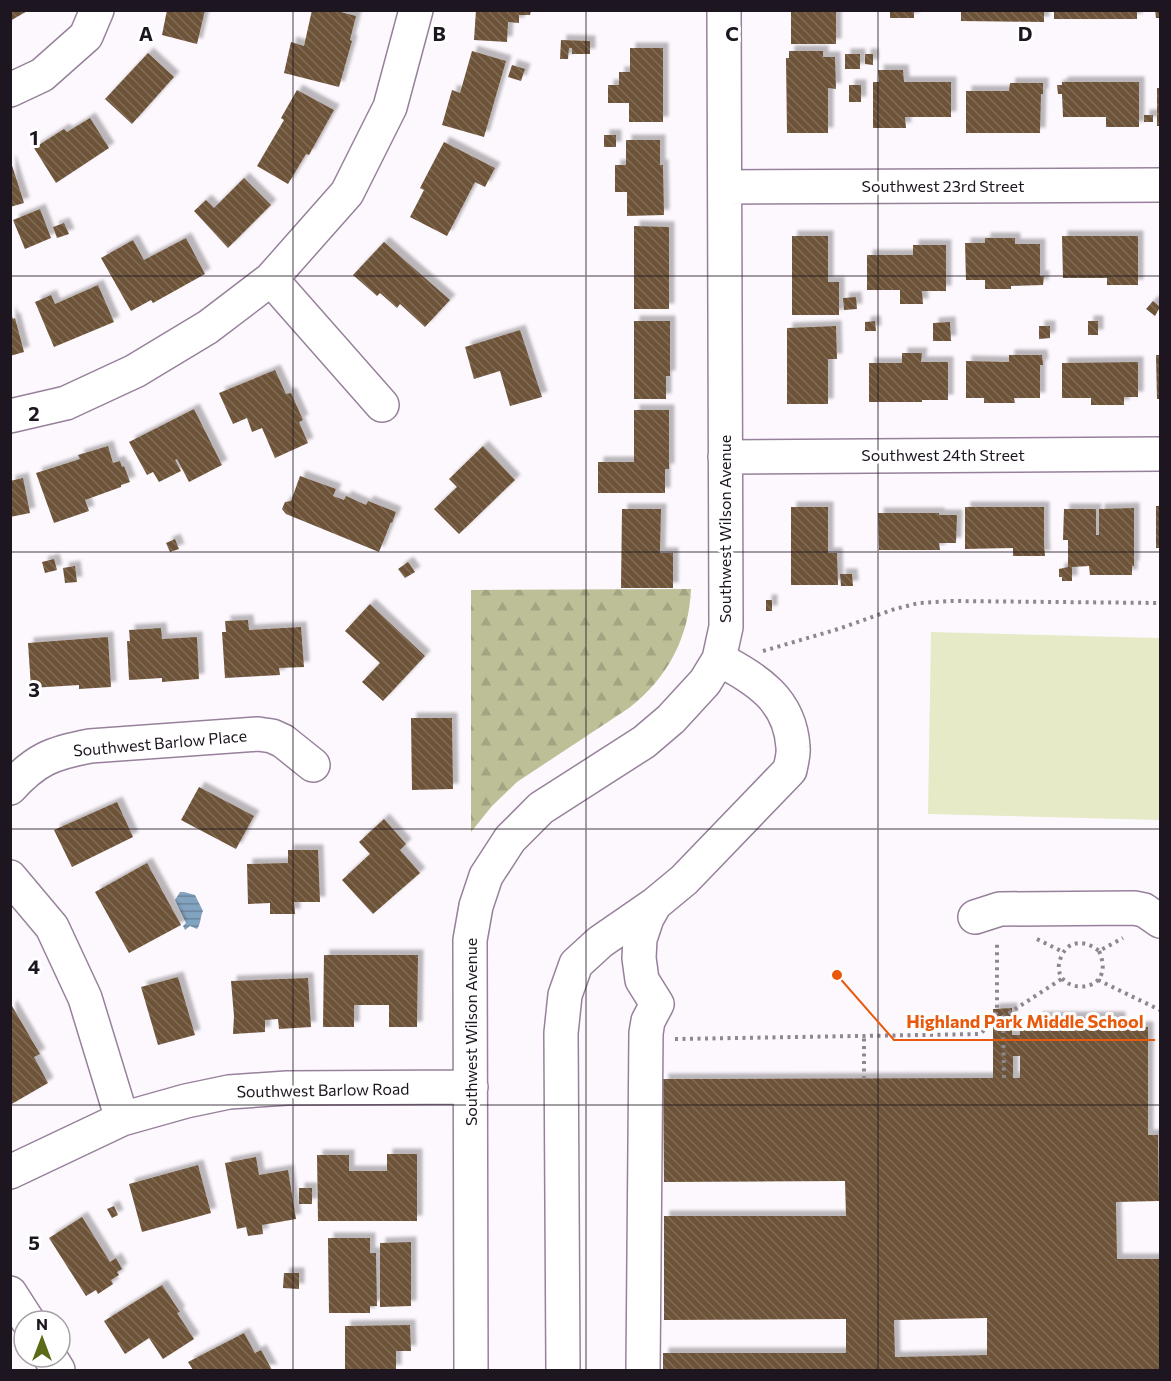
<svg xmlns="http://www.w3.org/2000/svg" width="1171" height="1381" font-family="Commissioner,sans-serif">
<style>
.forest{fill:url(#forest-firs)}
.pitch{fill:#e7eac7}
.water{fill:url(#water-rules)}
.building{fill:url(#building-back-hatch);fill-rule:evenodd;filter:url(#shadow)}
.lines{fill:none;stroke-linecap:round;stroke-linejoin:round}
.minor-casing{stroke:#97809b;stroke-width:36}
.path{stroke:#8e878f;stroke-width:4;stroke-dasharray:3 4.5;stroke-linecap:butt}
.minor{stroke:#fff;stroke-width:33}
.grid{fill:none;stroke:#1d151f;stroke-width:1.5;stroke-opacity:0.55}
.labels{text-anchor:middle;stroke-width:6;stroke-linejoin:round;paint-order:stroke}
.street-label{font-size:16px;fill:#1d151f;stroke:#fff}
.grid-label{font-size:20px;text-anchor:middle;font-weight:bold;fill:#1d151f;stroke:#fff;stroke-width:6;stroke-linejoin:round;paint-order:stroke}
.leader{fill:none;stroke:#e8590c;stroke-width:2}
.callout-dot{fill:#e8590c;stroke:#fff;stroke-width:2}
.callout-label{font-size:18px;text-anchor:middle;font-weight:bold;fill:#e8590c;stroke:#fff;stroke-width:6;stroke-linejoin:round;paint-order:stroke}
</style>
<defs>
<pattern id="forest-firs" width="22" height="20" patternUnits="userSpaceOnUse" patternTransform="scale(1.5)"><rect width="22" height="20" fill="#bdc097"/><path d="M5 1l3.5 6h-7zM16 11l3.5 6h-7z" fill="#a2a482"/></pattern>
<pattern id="water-rules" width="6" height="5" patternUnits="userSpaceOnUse" patternTransform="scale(1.5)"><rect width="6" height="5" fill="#83a4c0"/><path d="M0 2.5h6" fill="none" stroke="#6b849b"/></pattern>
<pattern id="building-back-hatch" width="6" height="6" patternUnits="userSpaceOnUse" patternTransform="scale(1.5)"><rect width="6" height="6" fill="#6d5337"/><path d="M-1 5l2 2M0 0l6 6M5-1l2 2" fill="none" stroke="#806c58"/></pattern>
<filter id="shadow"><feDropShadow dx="5.5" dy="-5.5" stdDeviation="1.5" flood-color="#0004"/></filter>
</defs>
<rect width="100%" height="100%" fill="#fdf8fe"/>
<!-- forest -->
<path class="forest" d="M691,589C689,637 668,678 629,708L517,782L492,806L471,832V590Z"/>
<!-- pitch -->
<path class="pitch" d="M931,632L1160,638V820L928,814Z"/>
<!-- water -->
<path class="water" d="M180,892H184L195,895L203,911C200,917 201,924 197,929L190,926L185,930L183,926L186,923L175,900Z"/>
<!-- building -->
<path class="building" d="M10,10H29L10,21Z
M167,10H205L197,44L162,35Z
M312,10H333L356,16L350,40L352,41L339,87L284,73L291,42L304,46Z
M476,10H531L530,15H519V23L508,22L507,42L474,40Z
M791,10H836V44H791Z
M890,10H914V18H890Z
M961,10H1044V22L961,21Z
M1054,10H1137V19H1054Z
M1155,10H1160V18H1156Z
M561,40L590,41V54H572V48H569L568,59H560Z
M630,48H663V122H629V103H608V85H619V72H630Z
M472,51L506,61L484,137L442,125L452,90L460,93Z
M789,51H823V57H835L836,89L828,88V133H787L786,58H789Z
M148,53L174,77L132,124L105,99Z
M845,54H860V69H845Z
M865,54H873V65L865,64Z
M512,65L525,69L521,81L508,77Z
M878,70H903L904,82H951V117H905L906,128H873V82H879Z
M1062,82H1139V127H1106V117H1063L1062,94H1058L1057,85H1062Z
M1010,83H1043V94H1041L1040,133H966V91H1009Z
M849,85H861V102H849Z
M1157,88H1160V126H1157Z
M297,90L334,110L309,155L306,154L288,184L257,166L284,120L281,118Z
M1144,115H1153V122H1144Z
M90,118L109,148L56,183L34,148L64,129L67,132Z
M604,135H616V147H604Z
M626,140H660V165H663L664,215L627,216V192H615V165H626Z
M444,142L495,168L485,187L475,182L447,236L410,217L424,190L420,188Z
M10,159L24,203L10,207Z
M244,178L271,205L228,248L194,211L206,200L214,208Z
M40,209L51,238L25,249L13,220Z
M64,223L69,234L57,238L53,227Z
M634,226L669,227V309H634Z
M792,236H828V282H839V315H792Z
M1062,236H1138V285H1107V278H1063Z
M186,238L205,274L153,303L151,300L131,311L101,258L133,240L144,260Z
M985,238H1015V244H1040V276H1044L1043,285L1011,286V289H985V280H966L965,243H985Z
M384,242L450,300L425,327L400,304L397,308L380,293L377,296L353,275Z
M913,245H946V291H922L923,304H900V290H867V255H913Z
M98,285L114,322L54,347L35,302L51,295L55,304Z
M856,297L857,309L844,310L843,298Z
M1153,301L1160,307L1155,316L1146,309Z
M10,311L13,319L15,318L24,352L10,356Z
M634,321H670V376H666V399H634Z
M875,321L876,331H865V322Z
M1088,321H1098V335H1088Z
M950,322L951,341H933V323Z
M836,326L837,359H828V404H787V328Z
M1039,326H1050V338L1039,339Z
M520,330L542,397L510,406L500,371L474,379L465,347Z
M902,353H922L921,362H948V400H922V402H869V363H902Z
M1009,355H1042L1043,365H1040V398H1014L1015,403H984V398H966V361L1009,362Z
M1156,355H1160V399H1157Z
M1138,362V397H1124V405H1091V398H1062V363Z
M275,370L286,394L291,393L303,420L299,422L308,443L275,458L262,428L252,432L247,418L233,424L219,393Z
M194,409L222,465L189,482L177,459L175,460L181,471L159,482L153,472L147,475L129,442Z
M634,410H669V469H665V493H598V462H634Z
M108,446L113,463L120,461L122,467L124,466L130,482L121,485V487L85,500L89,511L54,523L36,473L80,459L78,455Z
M483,446L515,480L459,534L434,509L457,487L449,479Z
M300,476L336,489L333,496L344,500L346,496L366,505L368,501L396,512L392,523L391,522L379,552L286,514L282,509L285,502L291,501Z
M23,478L30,513L10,517V481Z
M1156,506H1160V548H1156Z
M791,507H828V553H837L838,585H791Z
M965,507H1044V544L1045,556H1013V548L965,549Z
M1134,508V566H1132V575H1090L1089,566L1072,567V581H1062V577H1059V569L1068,567V540H1063L1064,509H1096V535H1099V509Z
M622,509H661L660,553H673V588H621Z
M878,513H939V515H957L956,543H939L940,550H879Z
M175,539L179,549L170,552L166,543Z
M54,559L57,570L45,573L42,562Z
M408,562L415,572L405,578L398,569Z
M75,566L77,582L65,583L63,568Z
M840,574H852L853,586H841Z
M766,600H772V611H766Z
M370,604L425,656L383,701L362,682L380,663L345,631Z
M248,620L249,630L301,627L304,667L279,668L280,675L225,678L222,632H226L225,621Z
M161,628L162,639L197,637L199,679L162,682V678L129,680L127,641H130L129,630Z
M108,637L111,687L79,689V685L31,688L28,643Z
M411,718H452L453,789L412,790Z
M199,787L254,816L236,849L181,820Z
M117,802L133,837L72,867L54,830Z
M384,819L406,844L400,850L420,873L373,914L342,880L370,854L359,842Z
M288,850H318L320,902H294L295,914H270V903L248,904L247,864L288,863Z
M147,863L181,925L129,953L95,892Z
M324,955H418L417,1027H389V1005H354V1027H323Z
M178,977L195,1035L158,1045L141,987Z
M308,978L311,1027L279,1029L278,1019L265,1020V1032L233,1034L234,1016L231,981Z
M12,1006L40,1054L34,1057L48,1083L10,1105V1007Z
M1012,1008V1035H1020V1028H1037V1017H1120V1027H1148V1135H1158L1159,1201L1116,1202L1117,1259H1160V1370H663V1353H846V1319L664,1320V1216H846L845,1181L664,1182L663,1079L993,1078V1009ZM1013,1056H1020V1078H1013ZM987,1318V1355L895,1357L894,1320Z
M387,1154H417V1221H318L317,1155H349V1171H387Z
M256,1157L259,1175L288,1170L296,1219L262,1225L263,1234L248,1236L246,1227L237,1229L225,1163Z
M198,1165L211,1213L142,1232L129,1184Z
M299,1188H312V1204H299Z
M114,1206L118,1215L112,1218L107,1209Z
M82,1217L110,1262L116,1258L122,1269L117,1272L119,1275L111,1280L113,1284L98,1294L96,1290L86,1296L49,1238Z
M328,1238H370V1253H376L377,1306H370V1313H329Z
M411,1242V1306L380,1307V1243Z
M284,1273H299V1289L283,1288Z
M162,1285L180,1312L177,1313L194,1339L163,1359L149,1338L125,1354L104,1321Z
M410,1325L411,1351H396V1370H345V1326Z
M244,1333L255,1353L261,1350L272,1370H193L188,1362Z"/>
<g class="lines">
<defs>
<path id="minor" d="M10,90L42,75L86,36L97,10
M725,187L1160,185
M271,279L382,405
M10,416L66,403L135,371L208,327L271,279L347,193L390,107L416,10
M725,457L1160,454
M10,788C36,759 53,753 90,746L258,734L272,736L283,741L313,765
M10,877L52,927L85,998L122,1119
M975,917L1000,909L1134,908L1144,910L1160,921
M10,1172L122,1119L186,1101L229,1092L287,1088L471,1087
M10,1293L28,1321
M50,1357L58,1370
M471,1370L470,940L476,906L486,876L510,839L541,808L644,742L671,719L705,682L719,659L726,627L724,10
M563,1370L561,1033L565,995L576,964L600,942L655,904
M643,1370L646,1033L648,1021L657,1004L642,980L639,958L640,939L647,918L655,904L684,880L790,770C791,763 794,755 793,747C790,699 757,680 719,659"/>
</defs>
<!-- minor casing -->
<use href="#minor" class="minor-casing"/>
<!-- path -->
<path class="path" d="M763,651L835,630L895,609L919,603L952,601L1160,603
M1037,939L1063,952
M1099,951C1120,999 1045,996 1061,957C1069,938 1087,941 1099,951L1123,938
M1098,980L1160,1010
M675,1039L980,1034L991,1024L997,1011V941
M1004,1078L1003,1017L1063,978
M864,1079V1036"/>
<!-- minor -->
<use href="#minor" class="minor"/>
</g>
<!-- grid -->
<path class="grid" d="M293,10V1370M586,10V1370M878,10V1370M10,276H1160M10,552H1160M10,829H1160M10,1105H1160"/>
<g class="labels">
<!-- street labels -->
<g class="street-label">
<text x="943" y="192">Southwest 23rd Street</text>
<text x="943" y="461">Southwest 24th Street</text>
<text transform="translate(725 529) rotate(-90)" y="6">Southwest Wilson Avenue</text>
<text transform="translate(160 743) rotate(-5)" y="6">Southwest Barlow Place</text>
<text transform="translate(471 1032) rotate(-90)" y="6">Southwest Wilson Avenue</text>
<text transform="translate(323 1090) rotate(-1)" y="6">Southwest Barlow Road</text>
</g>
</g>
<g class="grid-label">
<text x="146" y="41">A</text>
<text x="439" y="41">B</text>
<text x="732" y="41">C</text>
<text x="1025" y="41">D</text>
<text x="34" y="145">1</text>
<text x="34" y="421">2</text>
<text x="34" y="697">3</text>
<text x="34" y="974">4</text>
<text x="34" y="1250">5</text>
</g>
<!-- callouts -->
<path class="leader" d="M837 975L894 1040H1155"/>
<circle class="callout-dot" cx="837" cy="975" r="6"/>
<g class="callout-label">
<text x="1025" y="1028">Highland Park Middle School</text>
</g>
<!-- border -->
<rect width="1171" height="1381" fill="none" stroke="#1d151f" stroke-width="24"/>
<!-- north arrow -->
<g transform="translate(42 1339)"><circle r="28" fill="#ffffff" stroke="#a5a1a5" stroke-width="1.5"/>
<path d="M0-4.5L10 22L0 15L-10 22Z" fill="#5a6b17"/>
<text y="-9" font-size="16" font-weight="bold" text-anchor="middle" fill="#1d151f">N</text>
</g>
</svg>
